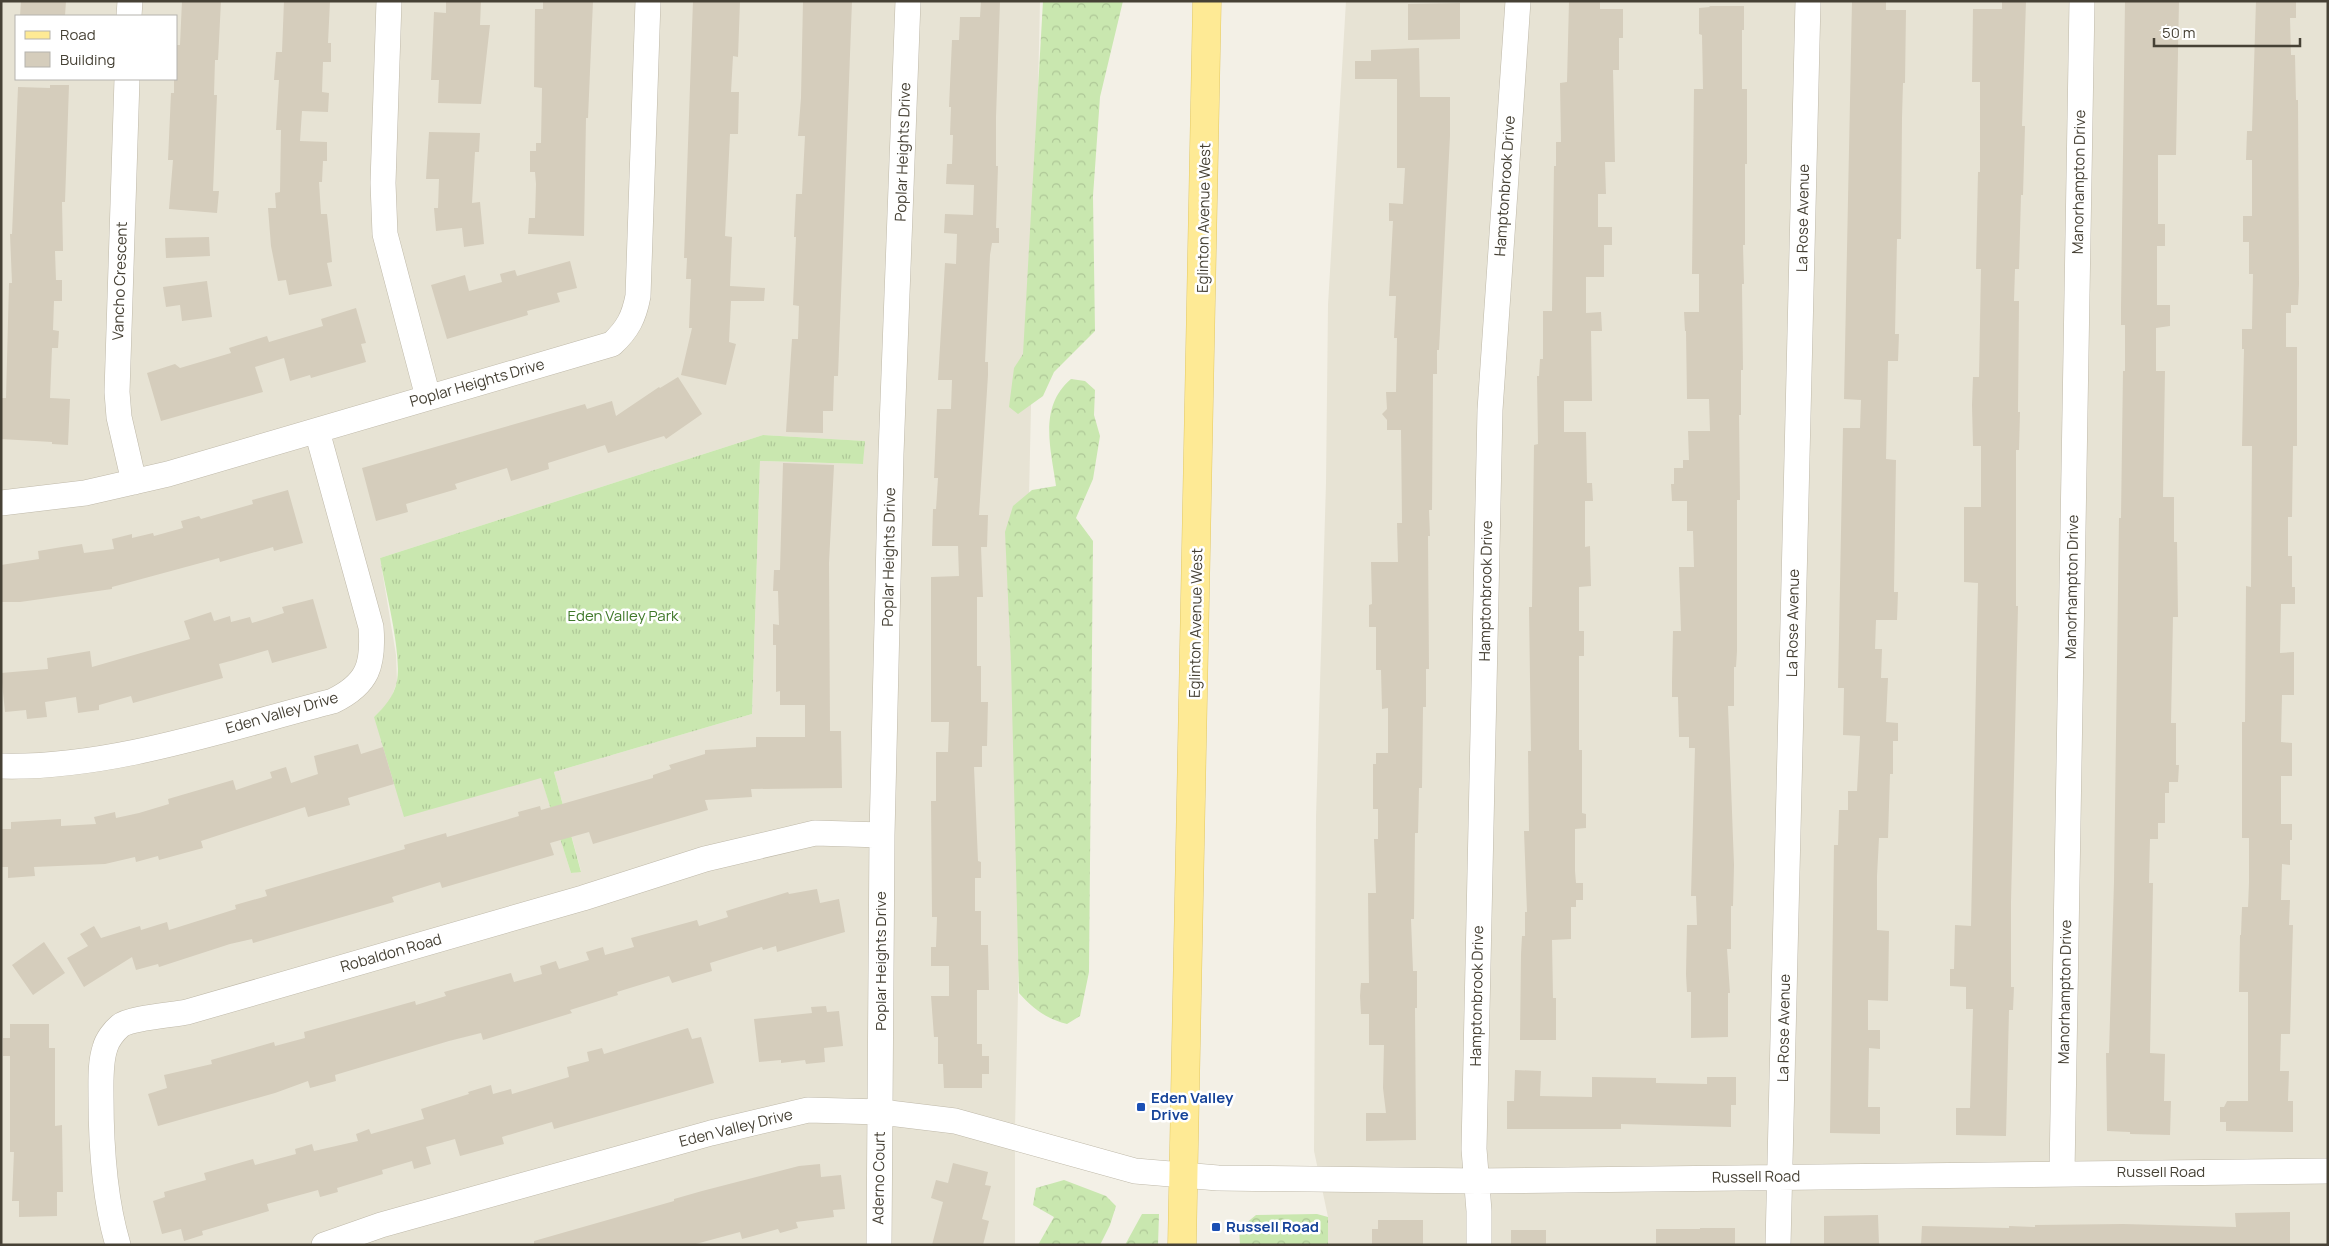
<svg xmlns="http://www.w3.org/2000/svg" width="2329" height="1246" font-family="Manrope,sans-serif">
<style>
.residential{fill:#e7e3d4;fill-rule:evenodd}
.grass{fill:url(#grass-tufts)}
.forest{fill:url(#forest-crowns)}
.building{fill:#d5cdbc}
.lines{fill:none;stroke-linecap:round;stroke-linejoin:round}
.minor-casing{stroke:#bfb9a9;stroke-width:26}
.major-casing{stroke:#e3c964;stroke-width:29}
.minor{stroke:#fff;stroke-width:25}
.major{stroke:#feea95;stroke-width:28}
.transit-dot{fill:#1a4fb4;stroke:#fff;stroke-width:2}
.labels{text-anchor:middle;stroke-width:5;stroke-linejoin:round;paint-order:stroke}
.street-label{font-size:15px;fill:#464135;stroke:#fff}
.park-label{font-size:15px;fill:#3f7829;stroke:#fff}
.transit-label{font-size:15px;font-weight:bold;fill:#164399;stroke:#fff;text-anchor:start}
</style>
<defs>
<pattern id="grass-tufts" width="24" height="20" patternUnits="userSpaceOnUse" patternTransform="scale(1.25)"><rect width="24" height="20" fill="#c9e7af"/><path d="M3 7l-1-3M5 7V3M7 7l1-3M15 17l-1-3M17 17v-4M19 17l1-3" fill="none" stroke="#aec797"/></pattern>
<pattern id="forest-crowns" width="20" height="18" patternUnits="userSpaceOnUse" patternTransform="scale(1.25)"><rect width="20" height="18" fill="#c9e7af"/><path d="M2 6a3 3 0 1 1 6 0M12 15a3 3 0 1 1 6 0" fill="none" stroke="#aec797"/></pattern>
</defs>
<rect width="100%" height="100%" fill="#f3f0e6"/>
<!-- residential -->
<path class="residential" d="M1,1H1040L1015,1128V1245H1ZM16,16H176V79H16ZM763,435L864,441L863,464L760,461L752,714L554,772L581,871L571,873L541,777L374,717L390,701L397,682L396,655L380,558Z
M1346,1H2328V1245H1328V1217L1314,1151L1316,817L1326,483L1328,305Z"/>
<!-- grass -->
<path class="grass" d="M763,435L865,441L863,464L760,461L752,714L554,772L581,872L571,873L541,778L404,817L374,717C384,707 394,697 397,681C402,653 385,589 380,558Z"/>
<!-- forest -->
<path class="forest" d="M1043,1H1123L1100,97L1093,196L1095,331L1054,372L1043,396L1018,414L1009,407L1014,368L1023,354Z
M1071,379L1085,381L1095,390L1094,415L1100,436L1093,479L1076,518L1093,541L1089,972L1080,1016L1067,1024C1047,1019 1033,1009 1019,993L1011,663L1005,532L1013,506L1032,490L1056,486C1051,449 1038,407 1071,379Z
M1064,1180L1106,1196L1116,1206L1110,1225L1100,1245H1038L1054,1217L1033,1205L1036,1188Z
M1142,1214H1159L1158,1245H1125Z
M1317,1214L1328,1217V1245H1240L1239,1229L1256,1215Z"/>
<!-- building -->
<path class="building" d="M21,1H66L65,16H20Z
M182,1H221L218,60H215L214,95H217L213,191H219L217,213L169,209L173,160H168L171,93H174V79H176V45H180Z
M284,1H330L328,43H331V62H323L322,92L329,93L328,112L302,111L300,141L327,142V161H323L322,182H319L321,214H327L332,262L327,263L332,286L289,295L286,280L278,281L271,246L268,208H276L275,193L280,192L281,130H276L279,80H274L276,52H282Z
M446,1H481L480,25H490L481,104L438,103L439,80H431L434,12L446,13Z
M543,1H593L588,118H586L584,236L528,234L529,218H535L536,184L535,172H530V151H536V143H541L542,88L534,87L535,9H543Z
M693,1H740L738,57L733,56L731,92H739L738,134H730L725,236L732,237L730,286L765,288L764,301H731L729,342L736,344L726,385L681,375L692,328H689L691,279H686L687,258H684Z
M803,1H852L838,376H834L833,411H823V433L786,432L792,339H798L799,306L793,305L796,237H794L796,194H802L805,136H798L801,98Z
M981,1H1000L996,117V166H998L996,228H999V243H992L990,255L985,362H988V375L979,515H988L987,547H981L983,597H977V666H981V702H988L987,746H982V767H974L978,861L981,862V878H975V911H981V945H988L989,990H977V1044H982V1056H989V1074H982V1088H944L943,1064H938V1037H934L931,996H949V966H931V947H936L937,917H932L931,801H936V752H948L949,722H931V577L959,576L958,546H932L933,509H936L938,478H934L937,409H951L952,380H938L945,263L956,264L957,234L944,233L945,214L973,215L974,185L946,184L947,164H952L953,135H950L951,107H949L952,40H959L960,17H980Z
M1569,1H1600V9H1623V38H1619V70H1613L1615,162H1605L1606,194H1598V227H1612V245H1604V277H1586V313L1601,312L1602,331H1591L1592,401H1564V432H1586L1587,483H1592L1593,501H1585V547L1590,546L1591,586L1579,587V631H1584V656H1579V750H1582V813L1586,814V828L1575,829V871L1576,883H1583V900H1576V907H1571V939L1552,940L1553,998H1556V1040H1520L1521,954L1522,936H1525V912H1527L1524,831H1529L1528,751H1531L1529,607H1532L1534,445L1538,444L1537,376H1539L1540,359H1543V311H1552L1554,166H1556V142H1561L1560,83L1567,82Z
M1852,1L1886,2V10H1906L1905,83H1903L1902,118L1901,239H1897L1895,334H1899L1898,361H1888L1887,412L1886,459L1896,460L1894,592H1898L1897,620H1876L1875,649H1882L1881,678H1888L1886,722L1898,723V741H1893V774H1890L1888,838H1879L1877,876V930L1889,931L1888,1001L1868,1000V1030H1880V1049L1869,1048L1868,1107H1880V1134L1830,1133L1834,845H1838L1839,810H1848V791H1857L1860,736L1843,735L1844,688H1838L1843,428H1860L1861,400L1844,399Z
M2002,1H2026L2022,126H2025L2023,195H2021L2019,269H2015L2014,301H2019L2018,412H2020L2019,450H2016V606H2018L2011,902V987H2014L2013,1010H2009L2006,1136L1956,1135V1108H1970L1973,1009H1966V987L1950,986V969H1954L1955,925L1971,926L1978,583L1964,582V507H1981V446H1973L1972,405L1973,377H1979L1981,269H1976L1978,172H1980V82H1972L1973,9H2002Z
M2125,1H2179L2176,155H2158V224H2165V246H2157V305H2170V326L2156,328V371H2165L2163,497H2174V542H2177L2178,617H2173L2171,723H2176V765H2179L2178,782H2169V793H2165V823H2158V839H2150L2149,883H2153L2150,1053L2165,1054L2164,1101H2171L2170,1135L2130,1134V1132L2107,1131L2106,1053H2109L2114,882L2119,518H2121L2123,371H2125V325H2121V308Z
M2256,1H2296V18H2290L2291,55H2295L2296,100H2298L2299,284L2298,305H2291V313H2286V347H2297V446H2293L2292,517H2288V556H2292V587H2295V604H2281L2280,653L2294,652V695H2282L2281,742L2292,743V776H2281V824H2292V840H2290V865L2282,864L2281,900H2290L2289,925H2293L2290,1034H2281L2280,1071H2289L2288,1101H2293V1132L2226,1131V1122H2220V1107H2224L2227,1101H2248V992H2239L2240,935H2241L2242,907H2248L2249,883V838H2242V722H2245L2246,586L2251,587L2252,446H2242L2244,349H2242V329H2252L2253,274H2249V242H2243V216H2252V160H2246L2247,131H2252Z
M1460,3V39L1408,40V4Z
M1709,6H1744V30H1742V89H1747V164H1745V245H1743L1744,284H1742L1743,370H1741V415H1739L1740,500H1737V651L1736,667H1734V706H1728L1734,865L1733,906H1731V949H1727L1730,993H1728V1037L1691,1038V992H1687L1686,974L1687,925H1697L1696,896H1691L1695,748H1689V737H1679L1678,697H1672V682L1673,631H1681L1679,567H1694L1693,531H1687V501H1672L1671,484H1674V468H1683V460H1689L1688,431H1710L1709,399H1687L1686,331H1685L1684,312H1699V274H1692L1694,89H1703L1702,35L1699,34V8L1710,7Z
M1419,48L1420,97H1450V136L1439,350H1437V374H1433L1432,510H1429L1430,536H1428L1429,669H1426V707H1423L1422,788H1419L1418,833H1415L1414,919H1411L1413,971H1417V1008H1415L1416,1140L1366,1141V1113H1386L1383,1088L1384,1045H1369V1014H1361L1360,996L1361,983H1369L1368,893H1376L1374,839H1378V809H1373V764H1376V753H1388V708L1382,709L1381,670H1376V627H1369V605L1372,604L1371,562H1398L1397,523H1402L1401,430H1387V420L1382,414L1387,409L1386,392H1396L1397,338H1394L1396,296H1389L1393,221H1389V203L1403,204L1405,168H1397V79H1355V61H1371V50Z
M50,85H69L65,202H62L63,251H55L56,280H62V301H54L53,330L59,331L58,348H52L50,398L70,399L68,445L52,444V442L1,439V398H6L9,283H12L10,234H12L18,87L50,88Z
M429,132L480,133L479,152H475L472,203L480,202L484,244L464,247L462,228L436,231L434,208H438L439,179H426Z
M209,237L210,256L166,258L165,238Z
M570,261L577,288L557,293L560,302L527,311L528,315L447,339L431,285L465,275L469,291L502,282L500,274L515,270L517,276Z
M207,281L212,317L182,321L180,305L166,307L163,287Z
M356,308L366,343L361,344L366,362L311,378L310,375L290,381L284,358L255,367L263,392L161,421L147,373L175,364L180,368L231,353L229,348L267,336L269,342L323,326L321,319Z
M678,377L702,414L666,439L664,436L608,453L605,445L548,463L549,469L511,481L507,468L455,484L457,489L406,504L408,512L376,521L362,468L585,404L587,409L612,401L616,416L659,387L660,388Z
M783,463L834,465L829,563L830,731H841L842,788L751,789L752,797L705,800L708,810L593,844L589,832L550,843L554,855L442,888L440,882L392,897L394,902L253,943L252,939L230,944L159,967L158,964L136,970L132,957L84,987L67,958L88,946L80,934L94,926L101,938L140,926L141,930L167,922L169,930L236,909L235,905L267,896L265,890L405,849L404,845L446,833L447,837L519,816L518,812L540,806L541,810L653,778V775L671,769L669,765L705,754V750L756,747V737H805V705H780V691L776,692V645H773V624L779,625L778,591H773L774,570H780Z
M288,490L303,543L274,551L273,547L220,562L219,558L112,587V589L20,602H1V565L39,559L38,551L62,547L82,544L84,553L114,549L112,539L132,534V538L153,533L154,536L183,528L181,521L199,516L201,519L253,504L252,500Z
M313,599L327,648L272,663L268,650L234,660L219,664L223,678L133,703L131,696L99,705V710L78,713L76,697L45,702L47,717L27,719L26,710L5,712L1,673L48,669L47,658L90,651L92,667L190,639L184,621L211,612L214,621L230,616L231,622L250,617L252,623L284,613L282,607Z
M358,744L361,754L383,747L394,784L348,798L350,805L308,817L305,807L201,841L203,848L159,860L158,856L136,862L135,857L105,864L34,867L35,876L8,878V867H1V829H11V822L61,819V826L96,824L94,817L115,812L116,818L139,813L169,804L168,799L233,780L236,790L272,778L270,772L286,767L291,783L318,774L314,756Z
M817,889L820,903L839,899L845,932L777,952L776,946L763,950L762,947L710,963L712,971L672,983L669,976L617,992L618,995L570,1010L572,1013L526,1027L483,1040L481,1033L449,1041L335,1075L336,1081L310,1088L308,1081L275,1093L158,1126L148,1094L167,1088L164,1075L212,1064L211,1060L274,1042L275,1046L305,1038L304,1032L415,1001L416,1005L446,996L444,992L511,973L514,982L542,974L540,966L556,961L559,969L589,960L586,952L603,947L605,955L634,947L631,938L697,920L699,926L728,917L726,911L788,892L789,894Z
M44,942L65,973L33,995L12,965Z
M826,1006L827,1012L839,1011L843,1046L824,1048L825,1062L806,1064L805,1060L781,1063V1060L759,1062L754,1019L812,1013L811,1007Z
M10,1024H49V1048H55V1126L62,1125L63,1192H57V1216L19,1217V1201H12L14,1152H10V1056H3V1038H10Z
M688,1028L692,1039L701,1037L714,1083L554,1129L552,1122L502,1137L504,1144L460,1156L455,1139L426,1147L431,1164L414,1169L412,1161L382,1170L383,1174L337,1188L338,1192L320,1197L318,1190L267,1204L269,1211L202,1231L203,1235L184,1241L181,1229L162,1234L153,1201L165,1197L164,1192L206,1180L204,1173L253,1159L255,1165L296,1154L295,1149L312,1144L314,1151L358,1141L356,1134L369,1129L371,1134L424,1119L421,1109L469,1094L468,1092L491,1085L493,1094L511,1089L512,1094L569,1077L567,1067L589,1061L587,1052L602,1048L604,1054Z
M1515,1070L1541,1071L1540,1096L1592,1097V1077L1656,1078V1083L1707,1084V1077H1736V1105H1731V1127L1621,1124V1129H1507V1101H1514Z
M953,1163L988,1172L985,1185L991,1186L982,1219L989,1221L983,1245H932L943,1202L931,1198L936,1180L948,1183Z
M820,1164L821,1177L841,1175L845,1209L833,1210L834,1217L796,1222L798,1228L780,1233L778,1229L742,1239L740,1232L692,1245H534V1241L674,1201V1199L702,1191L799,1166Z
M2290,1212V1245H1921L1922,1226L2009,1228V1226L2035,1227V1225L2123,1224L2236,1227L2235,1213Z
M1878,1215L1879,1245H1824V1216Z
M1378,1220H1423V1245H1372V1229H1378Z
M1700,1228H1735V1245H1656V1229H1700Z
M1511,1230H1546V1245H1511Z"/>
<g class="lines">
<defs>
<path id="minor" d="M389,1L383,183L385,234L428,397
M129,16L130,1
M127,79L117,392L119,417L134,482
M1,503L85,493L168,474L612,344C628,329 634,317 638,296L648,1
M1,766C109,769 228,728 333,701C368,684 374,665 371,627L317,431
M2062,1173L2082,1
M118,1245C104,1198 101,1146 101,1097C101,1081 100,1063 105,1048C107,1040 114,1031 120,1026C130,1018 172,1015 187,1012L583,898L705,859L815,833L882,835
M324,1245L381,1225L711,1133L808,1110L881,1112L955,1121L1135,1171L1218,1178L1477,1181L2328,1171
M879,1245L882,835L891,454L908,1
M1479,1245V1211L1474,1149L1490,410L1518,1
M1778,1245L1808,1"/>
<path id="major" d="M1182,1245L1207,1"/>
</defs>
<!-- minor casing -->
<use href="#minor" class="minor-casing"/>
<!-- major casing -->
<use href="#major" class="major-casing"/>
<!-- minor -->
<use href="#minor" class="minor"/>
<!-- major -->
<use href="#major" class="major"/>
</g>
<!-- markers -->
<g class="transit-dot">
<rect x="1136" y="1102" width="10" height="10" rx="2.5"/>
<rect x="1211" y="1222" width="10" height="10" rx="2.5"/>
</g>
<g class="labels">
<!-- street labels -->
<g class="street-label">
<text transform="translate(903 152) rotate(-88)" y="5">Poplar Heights Drive</text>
<text transform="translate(2079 182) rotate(-89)" y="5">Manorhampton Drive</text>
<text transform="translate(1505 186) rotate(-86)" y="5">Hamptonbrook Drive</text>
<text transform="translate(1204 218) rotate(-89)" y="5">Eglinton Avenue West</text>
<text transform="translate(1803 218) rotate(-89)" y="5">La Rose Avenue</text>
<text transform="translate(120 281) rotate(-88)" y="5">Vancho Crescent</text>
<text transform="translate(477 383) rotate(-16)" y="5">Poplar Heights Drive</text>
<text transform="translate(889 557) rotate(-89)" y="5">Poplar Heights Drive</text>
<text transform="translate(2072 587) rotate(-89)" y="5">Manorhampton Drive</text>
<text transform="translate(1486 591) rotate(-89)" y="5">Hamptonbrook Drive</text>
<text transform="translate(1196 623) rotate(-89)" y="5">Eglinton Avenue West</text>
<text transform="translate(1793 623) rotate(-89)" y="5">La Rose Avenue</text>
<text transform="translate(282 713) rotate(-16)" y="5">Eden Valley Drive</text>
<text transform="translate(391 953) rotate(-16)" y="5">Robaldon Road</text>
<text transform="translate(881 961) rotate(-90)" y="5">Poplar Heights Drive</text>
<text transform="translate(2065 992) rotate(-89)" y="5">Manorhampton Drive</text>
<text transform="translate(1477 996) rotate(-89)" y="5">Hamptonbrook Drive</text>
<text transform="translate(1784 1028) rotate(-89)" y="5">La Rose Avenue</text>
<text transform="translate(736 1128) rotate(-14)" y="5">Eden Valley Drive</text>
<text x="2161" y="1177">Russell Road</text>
<text transform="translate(1756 1177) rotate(-1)" y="5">Russell Road</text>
<text transform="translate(879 1178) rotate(-89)" y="5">Aderno Court</text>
</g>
<!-- park labels -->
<g class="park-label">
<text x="623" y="621">Eden Valley Park</text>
</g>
<!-- transit labels -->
<g class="transit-label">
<text x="1151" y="1103">Eden Valley<tspan x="1151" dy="17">Drive</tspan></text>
<text x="1226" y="1232">Russell Road</text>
</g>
</g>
<!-- border -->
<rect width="2329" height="1246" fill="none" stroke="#464135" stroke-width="5"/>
<!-- legend -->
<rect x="15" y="15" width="162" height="65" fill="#ffffff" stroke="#b5b3ae"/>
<rect x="25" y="31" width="25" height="8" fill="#feea95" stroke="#b5b3ae"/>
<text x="60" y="40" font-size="15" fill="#464135">Road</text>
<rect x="25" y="52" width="25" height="15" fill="#d5cdbc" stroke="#b5b3ae"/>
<text x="60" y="65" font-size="15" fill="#464135">Building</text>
<!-- scale -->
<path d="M2154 38v8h146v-8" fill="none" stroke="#464135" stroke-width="2.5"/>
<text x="2162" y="38" font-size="15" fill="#464135" stroke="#ffffff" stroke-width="4" paint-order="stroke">50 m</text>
</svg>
